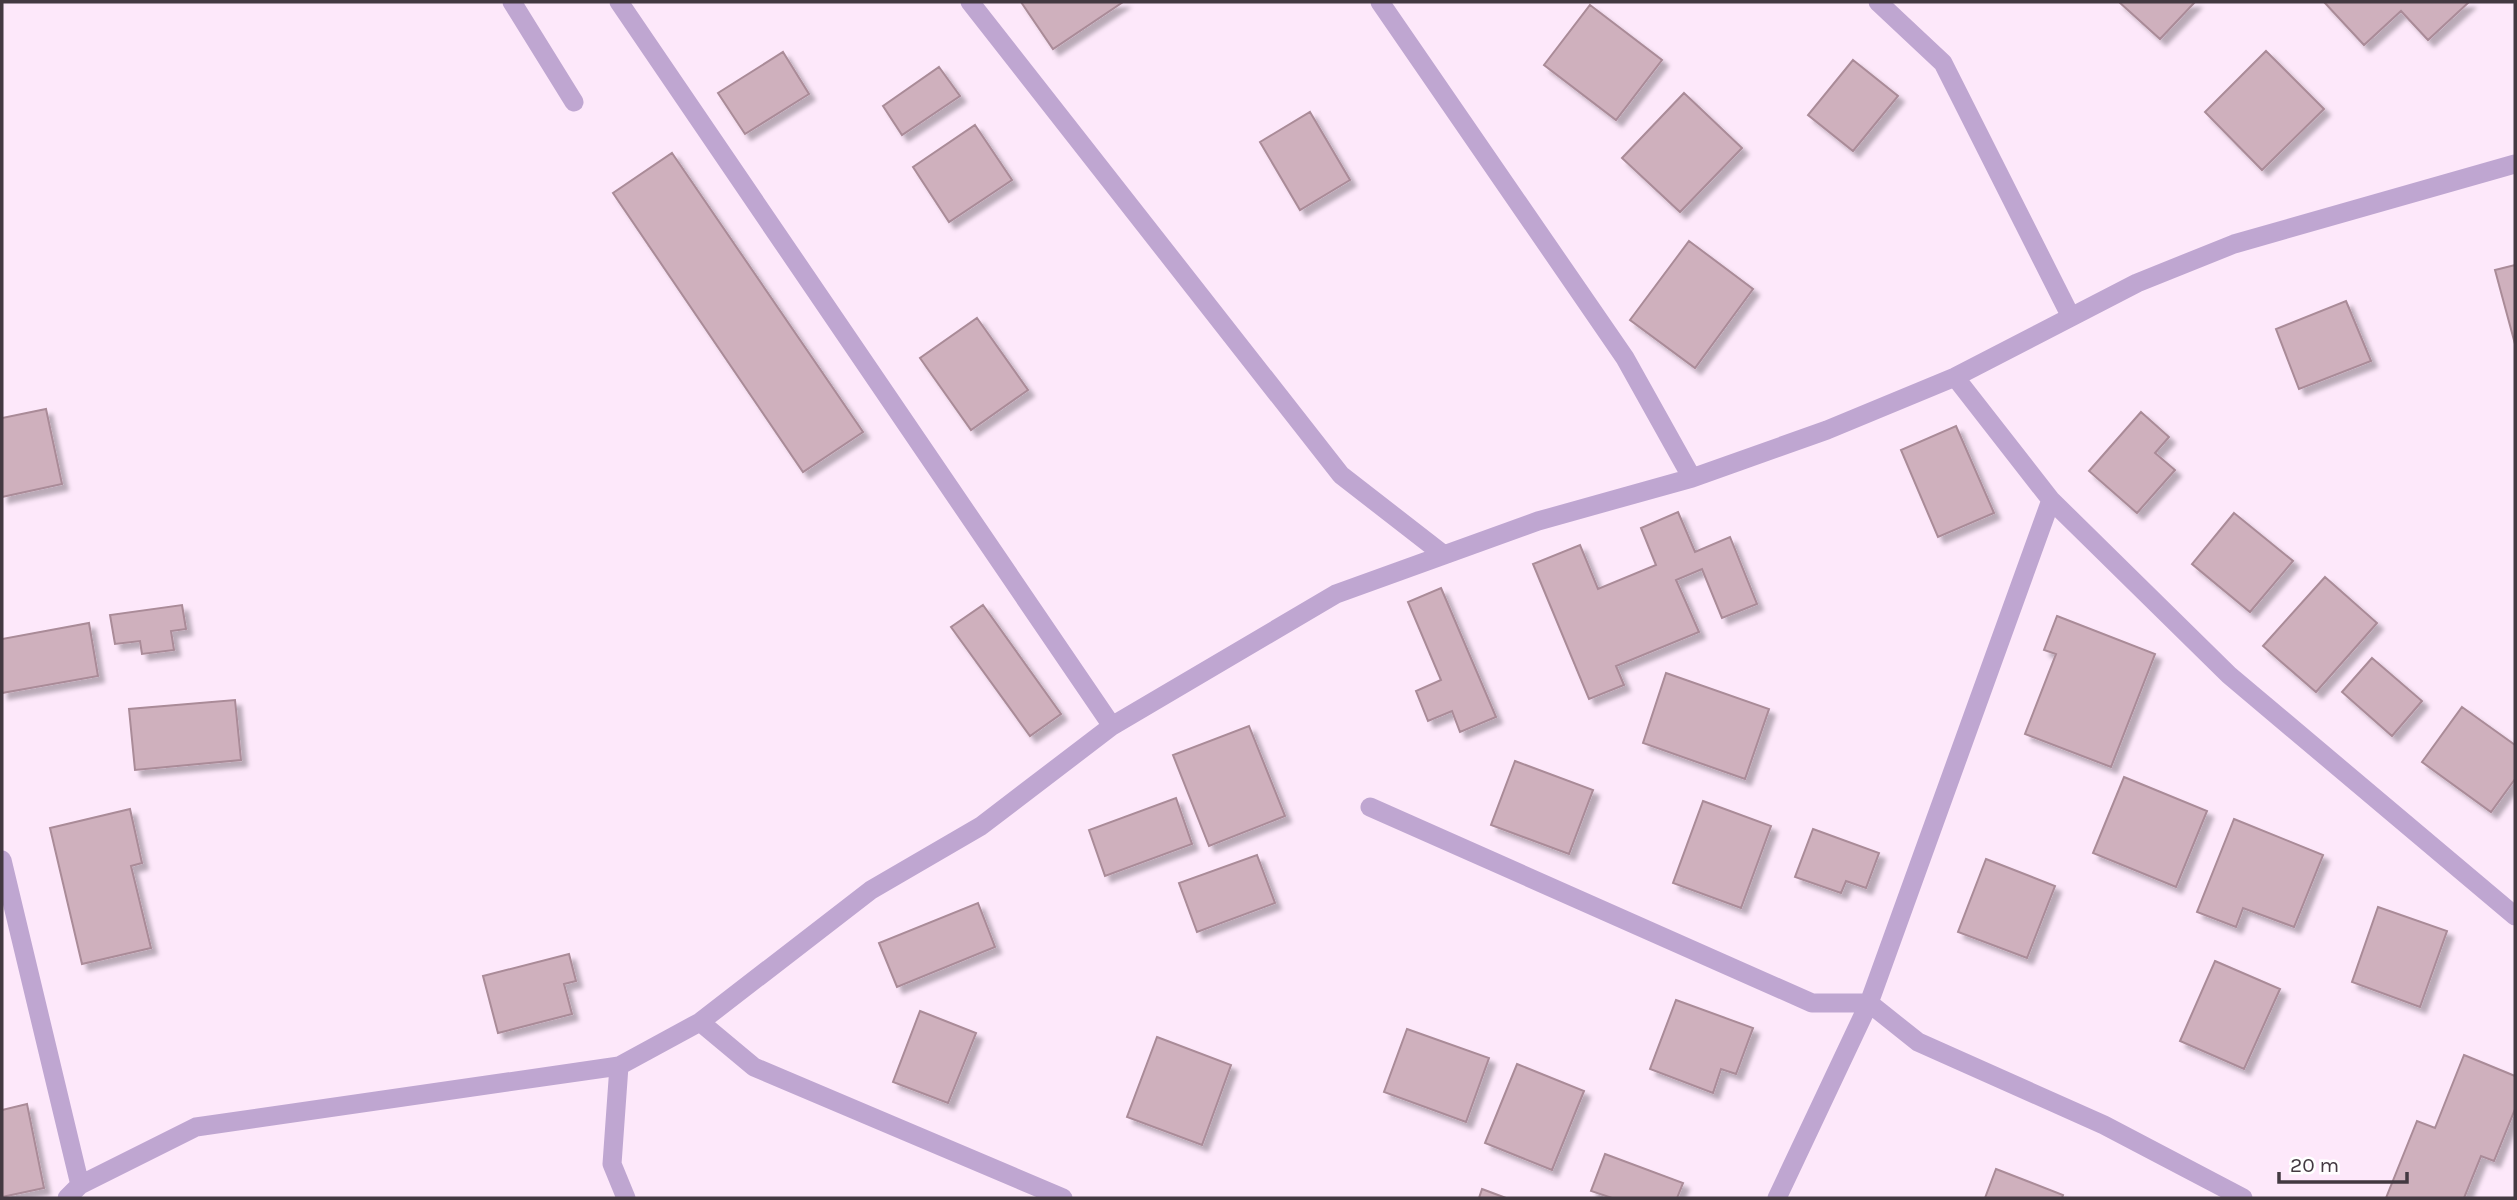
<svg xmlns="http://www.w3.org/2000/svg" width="2517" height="1200" font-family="Karla,sans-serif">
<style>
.building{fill:#cfb0bd;stroke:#aa8b98;stroke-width:2;filter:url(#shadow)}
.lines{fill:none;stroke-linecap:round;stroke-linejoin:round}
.minor{stroke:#bfa6d1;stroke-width:19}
</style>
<defs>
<filter id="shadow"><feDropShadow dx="6" dy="6" stdDeviation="2" flood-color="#0004"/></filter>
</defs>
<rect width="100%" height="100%" fill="#fde8fa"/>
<!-- building -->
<path class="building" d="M1021,2H1123L1053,49Z
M2119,2H2195L2160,39Z
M2324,2H2469L2428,40L2401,11L2364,45Z
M1590,5L1662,60L1616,120L1544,65Z
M2266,51L2324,109L2262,170L2205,112Z
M783,52L809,94L745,134L718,93Z
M1853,60L1898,96L1853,151L1808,115Z
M939,67L960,96L902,135L883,106Z
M1684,93L1742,148L1680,212L1622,158Z
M1310,112L1350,180L1300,210L1260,142Z
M975,125L1012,180L949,222L913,167Z
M672,153L863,432L803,472L613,193Z
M1689,241L1753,289L1695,368L1630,320Z
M2515,265V344L2495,270Z
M2346,301L2371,361L2299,389L2276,329Z
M977,318L1028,390L971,430L920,358Z
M46,409L62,484L2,497V418Z
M2141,412L2169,437L2155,453L2175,470L2137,513L2089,471Z
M1956,426L1994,513L1938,537L1901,450Z
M1678,512L1695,552L1730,537L1757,604L1722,618L1702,569L1676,580L1699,632L1616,666L1624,685L1589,699L1533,564L1580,545L1598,589L1656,565L1641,528Z
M2234,513L2293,561L2250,612L2192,564Z
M2325,577L2377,623L2316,692L2263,646Z
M1441,588L1496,717L1460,732L1452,711L1428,721L1416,691L1441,680L1408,602Z
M182,605L186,629L171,631L174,650L142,654L140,641L115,644L110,615Z
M983,605L1061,714L1030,736L951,627Z
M2057,616L2155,654L2111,767L2025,734L2056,654L2044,650Z
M89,623L98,676L2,693V639Z
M2372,658L2422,701L2392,736L2342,692Z
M1666,673L1769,709L1745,779L1643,743Z
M235,700L241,760L135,770L129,709Z
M2462,707L2515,745V779L2491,812L2422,762Z
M1249,726L1285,816L1209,846L1173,755Z
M1515,761L1593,790L1569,854L1491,825Z
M2124,777L2207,811L2176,887L2093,853Z
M1176,798L1192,844L1105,876L1089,830Z
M1703,801L1771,826L1741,908L1673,883Z
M130,809L142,863L131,866L151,948L82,964L50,828Z
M2234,819L2323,855L2294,927L2243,908L2236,927L2197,912Z
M1813,829L1879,853L1866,888L1846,881L1841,893L1795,877Z
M1257,855L1275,903L1197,932L1179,883Z
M1986,859L2055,886L2027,958L1958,932Z
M978,903L995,947L897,987L879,943Z
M2378,907L2447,931L2420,1007L2352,982Z
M569,954L576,981L564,984L572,1014L498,1033L483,976Z
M2215,961L2280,989L2244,1069L2180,1041Z
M1676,1000L1753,1028L1736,1074L1721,1069L1713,1093L1650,1069Z
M920,1011L976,1033L948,1103L893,1082Z
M1407,1029L1489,1058L1466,1122L1384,1092Z
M1157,1037L1231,1065L1202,1145L1127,1117Z
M2464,1055L2515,1076V1109L2494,1161L2481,1156L2464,1198H2386L2417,1121L2435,1128Z
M1517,1064L1584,1091L1552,1170L1485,1143Z
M27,1104L44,1188L2,1197V1110Z
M1605,1154L1683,1183L1677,1198H1612L1591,1191Z
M1996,1169L2063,1195L2062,1198H1985Z
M1482,1189L1506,1198H1479Z"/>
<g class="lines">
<!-- minor -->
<path class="minor" d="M512,2L574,102
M619,2L1112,726
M970,2L1341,475L1444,555
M1380,2L1625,358L1692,478
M1878,2L1943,63L2071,317
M1955,377L2051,500L2229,675L2515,916
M1370,807L1812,1003H1869L2051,500
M2,860L80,1185
M700,1022L754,1067L1063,1198
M619,1066L612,1164L626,1198
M67,1198L80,1185L196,1127L619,1066L700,1022L871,890L981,826L1112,726L1336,594L1538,521L1692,478L1827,430L1955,377L2137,283L2234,244L2515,164
M1777,1198L1869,1003L1918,1042L2104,1125L2243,1198"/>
</g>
<!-- border -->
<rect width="2517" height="1200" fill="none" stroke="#433941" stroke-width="7"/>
<!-- scale -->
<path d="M2279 1172v10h128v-10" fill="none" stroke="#433941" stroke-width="3.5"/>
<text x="2290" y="1172" font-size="21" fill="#433941" stroke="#ffffff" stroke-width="5" paint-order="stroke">20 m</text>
</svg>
